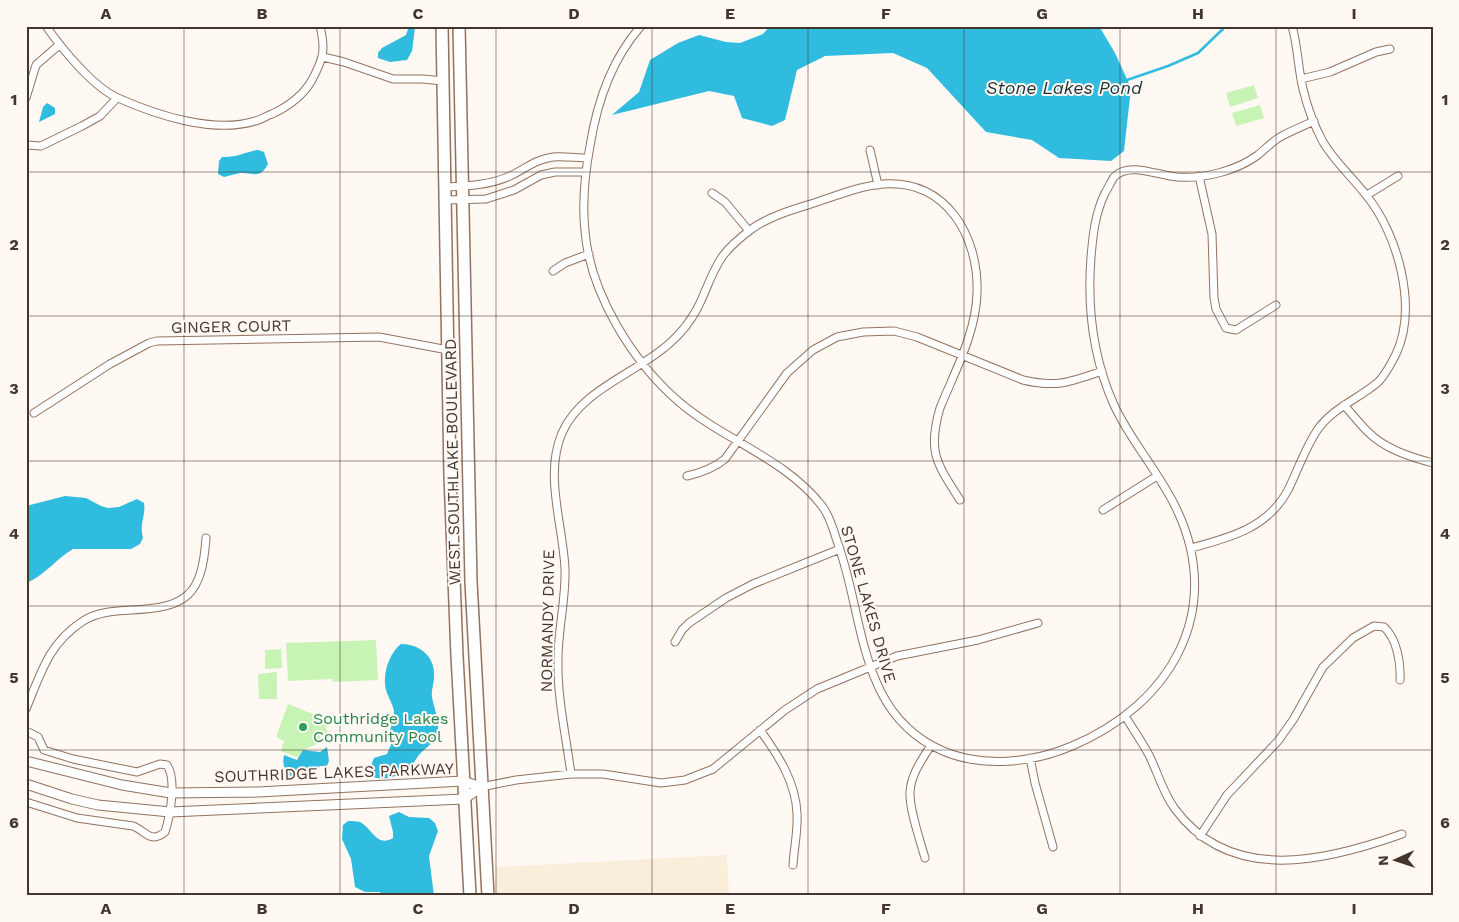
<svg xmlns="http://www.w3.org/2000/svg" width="1459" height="922" font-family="'Work Sans',sans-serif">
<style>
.education{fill:#f9eed9}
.green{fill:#c7f4b4}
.water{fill:#2fbcde}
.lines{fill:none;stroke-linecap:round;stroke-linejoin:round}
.stream{stroke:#2fbcde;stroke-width:2.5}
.minor-casing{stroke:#93735f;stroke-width:9}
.tertiary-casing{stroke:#93735f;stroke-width:11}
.primary-casing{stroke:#93735f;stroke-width:14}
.minor{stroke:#fff;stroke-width:7}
.tertiary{stroke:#fff;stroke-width:9}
.primary{stroke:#fff;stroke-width:11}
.grid{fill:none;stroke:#43362d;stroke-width:1;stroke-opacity:0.55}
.leisure-dot{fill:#2e9e5b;stroke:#fff8f3;stroke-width:2}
.labels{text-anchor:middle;stroke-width:4;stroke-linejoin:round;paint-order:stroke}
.street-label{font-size:16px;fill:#43362d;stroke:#fff8f3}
.leisure-label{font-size:16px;fill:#27864d;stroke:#fff8f3;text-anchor:start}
.water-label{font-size:18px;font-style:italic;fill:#1a3137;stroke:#fff8f3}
.neatline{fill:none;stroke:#43362d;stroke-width:2}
.grid-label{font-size:16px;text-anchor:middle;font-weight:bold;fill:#43362d}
</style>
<rect width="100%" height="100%" fill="#fff8f3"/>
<!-- education -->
<path class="education" d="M727,855L729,896H495L496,867Z"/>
<!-- green -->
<path class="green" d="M1254,85L1258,98L1230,107L1226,93Z
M1260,105L1264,118L1236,126L1232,113Z
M376,640L378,680L333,682L332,679L288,681L286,643Z
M281,649L282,668L265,669V650Z
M277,672V699H259L258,674Z
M288,704L326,719L327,736L319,743L303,750L299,758L281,751L284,741L276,737Z"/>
<!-- water -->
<path class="water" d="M409,26H414L415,28L412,51L407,60L390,62L378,58V53L382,48L406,35Z
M770,26H1099L1115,53L1131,88L1124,151L1111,161L1059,158L1032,140L986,132L927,68L893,53L825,56L797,70L785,120L772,126L742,118L734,96L709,91L612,115L639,92L650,60L678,43L699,35L726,42L740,43L763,34Z
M47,103L55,108V114L39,122L43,107Z
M258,150L264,152L268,164C260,180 252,172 240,173C235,174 229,176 224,177L218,174L219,161L222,157C236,158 245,152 258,150Z
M65,496L86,498L101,506L108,508L119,507L137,499L144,503C146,517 139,523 143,538L140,544L131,549H73C56,559 44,576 26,583V506Z
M401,644C420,644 436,657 434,678C434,684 431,690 432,697C434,709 441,723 437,735C433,744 425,748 419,755C416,758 415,762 412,765C402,776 385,782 370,776L372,763L374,758L387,754L396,733L390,730C392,724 394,718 394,711C393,704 388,697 386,690C382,675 389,653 401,644Z
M327,747L329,761L327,766H320C315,770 310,777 303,778C288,780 281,768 284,755L297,760L303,750L320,752Z
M399,812L409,817L429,818L435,823L438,831L429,856L434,896H388L379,892H365L355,887L351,859L342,839L343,825L348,821C352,821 357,821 360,822C372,828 377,848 393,838V832L389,816Z"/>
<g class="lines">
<!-- stream -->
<path class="stream" d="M1127,80L1168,66L1198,53L1226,26"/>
<defs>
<path id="minor" d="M46,26C62,49 93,87 118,98C156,115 214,134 255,121C261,120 266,116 272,114C289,106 303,96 312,80C323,59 326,51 320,26
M641,26C611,60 597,102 590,146C585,173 582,203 585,231C590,293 632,361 678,401C723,440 785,458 822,506C830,516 833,529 837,541C865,616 857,714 943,751C983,768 1032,763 1072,746C1170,705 1225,612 1177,510C1160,473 1131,442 1114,405C1093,358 1087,308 1091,257C1093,234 1095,214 1105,193C1106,192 1113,178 1114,177C1129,161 1159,176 1177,177C1204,179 1236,171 1258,155C1265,149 1272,142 1280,137C1291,131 1303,126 1314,121
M323,57L344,62L393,79H423L443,81
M1301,79L1330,72L1376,52L1390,49
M26,98L36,65L59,45
M26,145L41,146L82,126L100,116L117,98
M870,150L878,185
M1199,176L1212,234L1214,298L1216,309L1226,328L1236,330L1276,305
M446,187C468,186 490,185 510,176C525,169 536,159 553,157C564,156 577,158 588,158
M712,193L725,202L749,231
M1367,195L1398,176
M446,200L486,199L514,190L541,175L555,172H586
M553,271L565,263L589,254
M1344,405C1352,414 1360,424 1368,432C1385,449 1410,457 1433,463
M34,413L110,364L149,343L157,341L379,337L448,350
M687,476C700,473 714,468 725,459L787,373L813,350L837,337L863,332L894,331L917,337L1023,380C1057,388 1070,382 1102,371
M1103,510L1157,476
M1191,548C1229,538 1268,528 1288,490C1298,470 1305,448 1318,429C1333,408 1358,399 1377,383C1385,376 1391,364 1396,354C1418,307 1398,234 1366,195C1352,177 1335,162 1323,142C1315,127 1307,106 1303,89C1298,69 1298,47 1292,26
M675,642L682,630L689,623L726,598L753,584L840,549
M26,709C41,673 48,644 83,621C97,612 114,611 131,610C187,608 202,595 206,538
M1125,716C1133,729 1142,742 1149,755C1158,773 1163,793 1175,809C1231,885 1327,861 1402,834
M760,730C778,755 796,782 797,814C798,831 794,848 793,865
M26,731L38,737L44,750L73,759L137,772L160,764L167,765C177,780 170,816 165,832C150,844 146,831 133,826L77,818L26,802
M1030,758L1035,783L1053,847
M571,774C566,736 557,697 558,659C558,629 566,599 565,569C563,525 544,475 562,433C581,389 638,373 671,342C681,333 690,322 697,309C706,292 711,273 722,257C730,246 742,236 753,228C772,215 795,209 817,202C838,195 860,186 883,184C946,179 979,236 977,293C976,333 955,371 940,408C927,452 937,464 960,500
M481,787L516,780L571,774H603L661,783L685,780L713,769L785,710L817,689L897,656L978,640L1038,623
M1200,836L1227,795L1278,741L1293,720L1323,667L1353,638L1374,626L1384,627C1397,639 1401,663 1400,680
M925,858C920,840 909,809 910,792C911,774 922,760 931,745"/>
<path id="tertiary" d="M26,761L122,785L171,793L258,792L463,781L481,787
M26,784L72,799L98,805L170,812L464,799L481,787"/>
<path id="primary" d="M442,26L450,476L457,656L470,896
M459,26L471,582L488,896"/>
</defs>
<!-- minor casing -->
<use href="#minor" class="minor-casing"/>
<!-- tertiary casing -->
<use href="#tertiary" class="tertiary-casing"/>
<!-- primary casing -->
<use href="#primary" class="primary-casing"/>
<!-- minor -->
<use href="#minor" class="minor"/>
<!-- tertiary -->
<use href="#tertiary" class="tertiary"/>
<!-- primary -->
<use href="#primary" class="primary"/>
</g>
<!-- grid -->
<path class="grid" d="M184,26V896M340,26V896M496,26V896M652,26V896M808,26V896M964,26V896M1120,26V896M1276,26V896M26,172H1433M26,316H1433M26,461H1433M26,606H1433M26,750H1433"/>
<!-- markers -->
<circle class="leisure-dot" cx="303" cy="727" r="5"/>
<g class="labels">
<!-- street labels -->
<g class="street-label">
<text transform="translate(231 326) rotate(-1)" y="6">GINGER COURT</text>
<text transform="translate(452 462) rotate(-91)" y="6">WEST SOUTHLAKE BOULEVARD</text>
<text transform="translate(869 604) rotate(74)" y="6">STONE LAKES DRIVE</text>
<text transform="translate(547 621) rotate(-89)" y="6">NORMANDY DRIVE</text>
<text transform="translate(334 772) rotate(-2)" y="6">SOUTHRIDGE LAKES PARKWAY</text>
</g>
<!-- leisure labels -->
<g class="leisure-label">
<text x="313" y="724">Southridge Lakes<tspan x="313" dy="18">Community Pool</tspan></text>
</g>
<!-- water labels -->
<g class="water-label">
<text x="1064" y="94">Stone Lakes Pond</text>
</g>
</g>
<!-- border -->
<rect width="1459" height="922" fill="none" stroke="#fff8f3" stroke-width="55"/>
<!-- north arrow -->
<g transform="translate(1396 860) rotate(267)" stroke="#fff8f3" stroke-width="4" paint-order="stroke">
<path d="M0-4L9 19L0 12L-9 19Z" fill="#43362d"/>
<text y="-8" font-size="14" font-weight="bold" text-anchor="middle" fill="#43362d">N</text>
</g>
<rect x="28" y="28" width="1404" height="866" class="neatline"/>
<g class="grid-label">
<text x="106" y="19">A</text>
<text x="262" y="19">B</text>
<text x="418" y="19">C</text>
<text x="574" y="19">D</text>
<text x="730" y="19">E</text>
<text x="886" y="19">F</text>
<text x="1042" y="19">G</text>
<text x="1198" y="19">H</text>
<text x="1354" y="19">I</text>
<text x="14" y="105">1</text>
<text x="1445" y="105">1</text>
<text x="14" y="250">2</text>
<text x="1445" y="250">2</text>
<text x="14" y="394">3</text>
<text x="1445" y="394">3</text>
<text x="14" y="539">4</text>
<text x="1445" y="539">4</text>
<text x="14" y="683">5</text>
<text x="1445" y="683">5</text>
<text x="14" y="828">6</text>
<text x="1445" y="828">6</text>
<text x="106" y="914">A</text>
<text x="262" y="914">B</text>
<text x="418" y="914">C</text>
<text x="574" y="914">D</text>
<text x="730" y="914">E</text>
<text x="886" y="914">F</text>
<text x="1042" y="914">G</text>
<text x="1198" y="914">H</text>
<text x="1354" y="914">I</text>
</g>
</svg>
